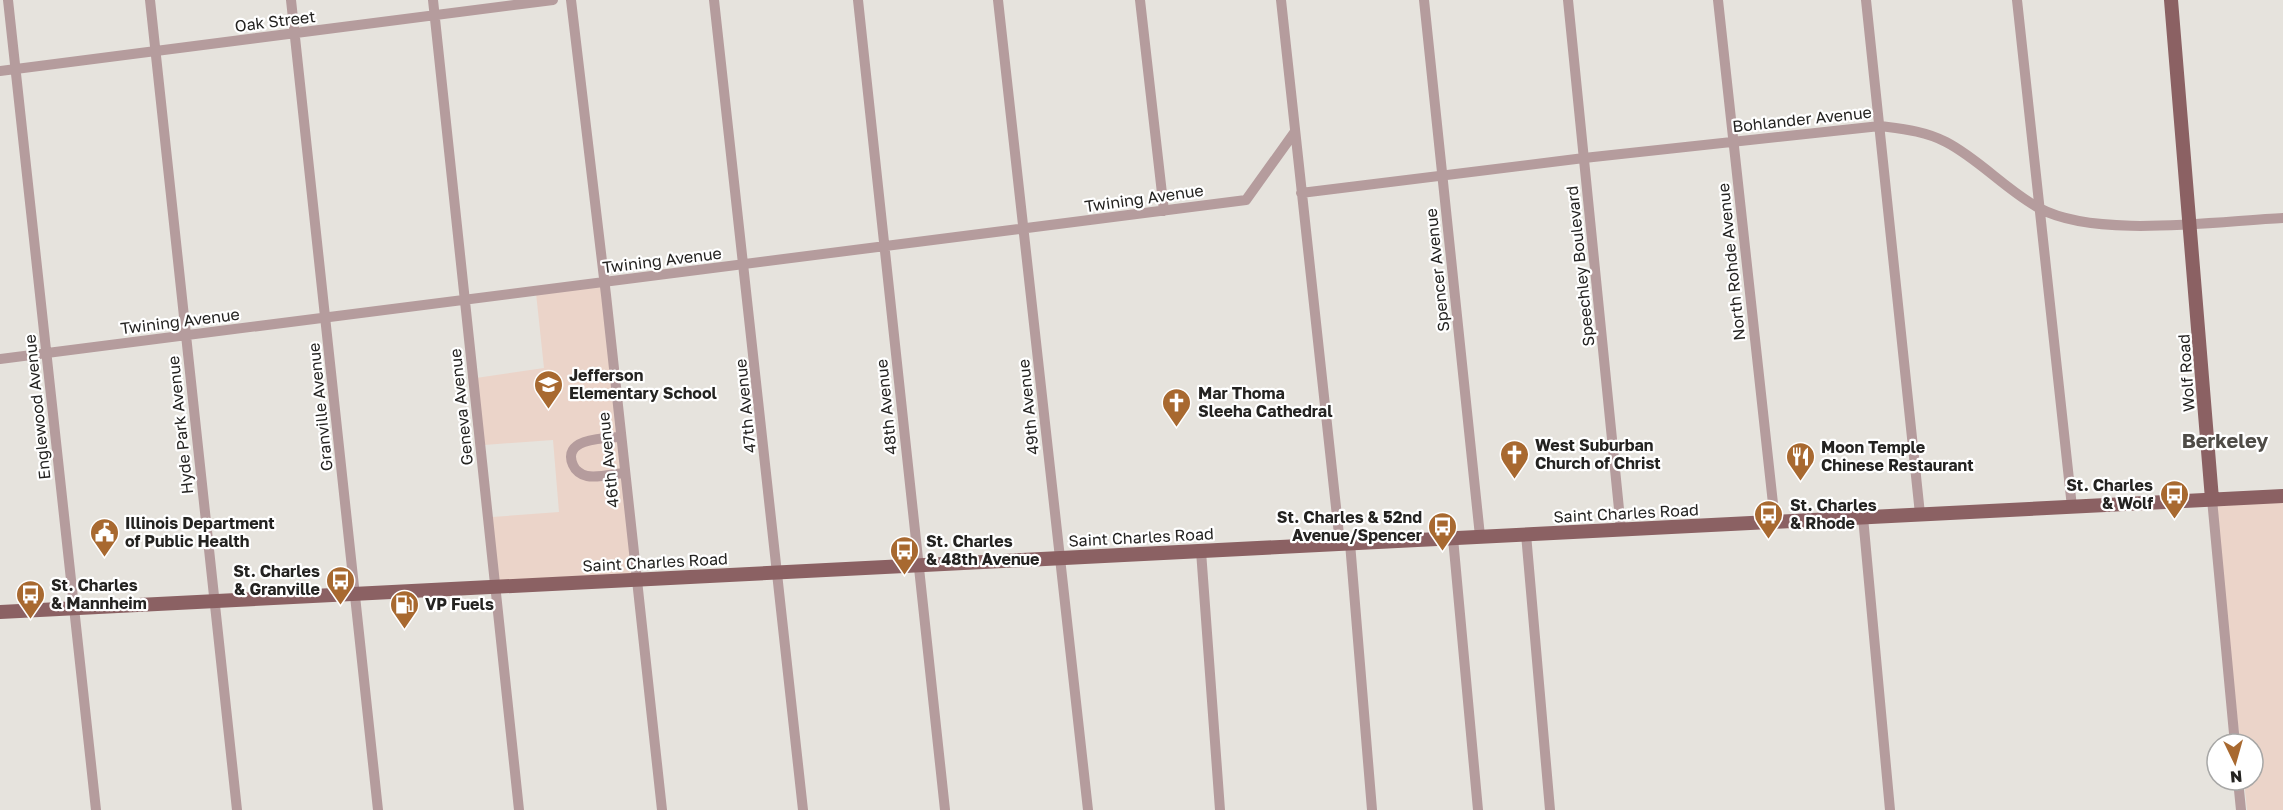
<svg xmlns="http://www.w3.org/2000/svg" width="2283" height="810" font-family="'Golos Text',sans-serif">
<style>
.education{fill:#ebd4c9}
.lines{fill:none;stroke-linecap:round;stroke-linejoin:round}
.minor{stroke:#b59c9d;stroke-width:10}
.major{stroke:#8b6163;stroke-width:14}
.labels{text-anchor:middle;stroke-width:4.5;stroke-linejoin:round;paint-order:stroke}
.street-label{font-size:16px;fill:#242321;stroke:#fff}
.poi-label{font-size:16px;font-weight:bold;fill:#242321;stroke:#fff;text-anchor:start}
.quarter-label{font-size:20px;font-weight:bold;fill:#4f4c47;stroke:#fff}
</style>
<rect width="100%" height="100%" fill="#e6e3dd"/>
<!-- education -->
<path class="education" d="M602,285L634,577L499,584L492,517L559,512L553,440L484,445L476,378L544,368L536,293Z
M2283,499V810H2247L2244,780H2253V744H2240L2215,502Z"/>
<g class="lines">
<!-- minor -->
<path class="minor" d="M8,0L96,810
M150,0L237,810
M291,0L378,810
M433,0L519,810
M571,0L606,295L662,810
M714,0L803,810
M858,0L945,810
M998,0L1088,810
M1140,0L1164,211
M1281,0L1340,544
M1424,0L1480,536
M1568,0L1621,529
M1718,0L1775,522
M1866,0L1920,514
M2017,0L2072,507
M0,71L553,0
M1301,193L1584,158L1880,126C1903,129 1925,131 1946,142C1979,159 2006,190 2039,208C2096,239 2217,221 2283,218
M0,359L1246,200L1294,133
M620,437C606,438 561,438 573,465C575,470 581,475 587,476C598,478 613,474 624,473
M2212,499L2235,744
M1863,517L1890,810
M1526,534L1550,810
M1453,538L1478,810
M1350,543L1372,810
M1201,551L1220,810
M2238,780L2241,810"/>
<!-- major -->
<path class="major" d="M2171,0L2212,499
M0,612L2283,496"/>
</g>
<!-- icons -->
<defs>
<symbol id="school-pin" viewBox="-11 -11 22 30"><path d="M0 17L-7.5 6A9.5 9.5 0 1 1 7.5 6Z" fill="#a86930" stroke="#fff"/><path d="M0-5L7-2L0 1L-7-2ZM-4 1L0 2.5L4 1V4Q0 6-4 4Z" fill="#fff"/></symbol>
<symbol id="church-pin" viewBox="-11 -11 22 30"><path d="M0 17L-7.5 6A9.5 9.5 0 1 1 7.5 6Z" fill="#a86930" stroke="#fff"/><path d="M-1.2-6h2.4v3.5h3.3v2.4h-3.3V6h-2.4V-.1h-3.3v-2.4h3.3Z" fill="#fff"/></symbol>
<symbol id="restaurant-pin" viewBox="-11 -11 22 30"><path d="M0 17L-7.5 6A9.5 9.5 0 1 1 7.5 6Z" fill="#a86930" stroke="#fff"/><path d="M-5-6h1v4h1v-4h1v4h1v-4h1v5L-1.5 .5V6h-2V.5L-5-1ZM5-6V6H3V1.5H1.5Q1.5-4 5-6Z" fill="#fff"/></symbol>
<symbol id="bus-pin" viewBox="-11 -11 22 30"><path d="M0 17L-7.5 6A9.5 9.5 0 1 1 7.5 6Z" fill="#a86930" stroke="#fff"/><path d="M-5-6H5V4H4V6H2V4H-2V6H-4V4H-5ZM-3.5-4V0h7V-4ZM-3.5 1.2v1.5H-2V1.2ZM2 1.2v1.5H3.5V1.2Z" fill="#fff"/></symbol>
<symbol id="civic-pin" viewBox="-11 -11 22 30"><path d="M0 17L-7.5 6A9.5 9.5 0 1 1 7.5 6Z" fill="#a86930" stroke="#fff"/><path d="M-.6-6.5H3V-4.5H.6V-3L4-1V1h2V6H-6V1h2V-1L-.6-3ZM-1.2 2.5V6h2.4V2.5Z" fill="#fff"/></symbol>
<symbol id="fuel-pin" viewBox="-11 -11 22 30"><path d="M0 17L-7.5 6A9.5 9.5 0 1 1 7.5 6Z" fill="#a86930" stroke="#fff"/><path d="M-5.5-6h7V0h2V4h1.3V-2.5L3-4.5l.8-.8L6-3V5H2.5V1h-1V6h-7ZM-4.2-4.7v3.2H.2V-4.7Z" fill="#fff"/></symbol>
</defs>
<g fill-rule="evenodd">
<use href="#school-pin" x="532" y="368" width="33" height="45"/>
<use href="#church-pin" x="1160" y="386" width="33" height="45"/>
<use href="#church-pin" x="1498" y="438" width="33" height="45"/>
<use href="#restaurant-pin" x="1784" y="440" width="33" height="45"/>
<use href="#bus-pin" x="2158" y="478" width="33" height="45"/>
<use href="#bus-pin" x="1752" y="498" width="33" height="45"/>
<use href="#bus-pin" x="1426" y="510" width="33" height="45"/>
<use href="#civic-pin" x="88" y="516" width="33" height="45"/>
<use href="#bus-pin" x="888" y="534" width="33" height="45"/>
<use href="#bus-pin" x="324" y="564" width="33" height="45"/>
<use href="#bus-pin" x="14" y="578" width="33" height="45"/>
<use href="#fuel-pin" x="388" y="588" width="33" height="45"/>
</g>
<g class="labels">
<!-- street labels -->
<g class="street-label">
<text transform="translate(275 21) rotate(-7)" y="6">Oak Street</text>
<text transform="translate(1802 119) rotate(-6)" y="6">Bohlander Avenue</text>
<text transform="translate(1144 198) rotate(-8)" y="6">Twining Avenue</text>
<text transform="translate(662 260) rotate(-7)" y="6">Twining Avenue</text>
<text transform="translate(1731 262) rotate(-96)" y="6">North Rohde Avenue</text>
<text transform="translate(1580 266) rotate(-96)" y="6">Speechley Boulevard</text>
<text transform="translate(1437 270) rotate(-96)" y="6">Spencer Avenue</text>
<text transform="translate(180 321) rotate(-7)" y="6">Twining Avenue</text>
<text transform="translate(2186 373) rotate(-94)" y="6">Wolf Road</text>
<text transform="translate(745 406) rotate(-96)" y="6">47th Avenue</text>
<text transform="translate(37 407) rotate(-96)" y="6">Englewood Avenue</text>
<text transform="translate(320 407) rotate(-96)" y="6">Granville Avenue</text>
<text transform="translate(461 407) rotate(-96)" y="6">Geneva Avenue</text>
<text transform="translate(886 407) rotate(-96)" y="6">48th Avenue</text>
<text transform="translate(1028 407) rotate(-96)" y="6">49th Avenue</text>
<text transform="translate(180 425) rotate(-96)" y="6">Hyde Park Avenue</text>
<text transform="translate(608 460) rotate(-96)" y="6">46th Avenue</text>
<text transform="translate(1626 513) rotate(-3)" y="6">Saint Charles Road</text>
<text transform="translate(1141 537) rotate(-3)" y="6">Saint Charles Road</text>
<text transform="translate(655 562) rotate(-3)" y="6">Saint Charles Road</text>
</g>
<!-- poi labels -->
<g class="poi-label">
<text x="569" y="381">Jefferson<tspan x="569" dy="18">Elementary School</tspan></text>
<text x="1198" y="399">Mar Thoma<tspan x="1198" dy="18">Sleeha Cathedral</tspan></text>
<text x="1535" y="451">West Suburban<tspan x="1535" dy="18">Church of Christ</tspan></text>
<text x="1821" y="453">Moon Temple<tspan x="1821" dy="18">Chinese Restaurant</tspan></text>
<text x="2153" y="491" text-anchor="end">St. Charles<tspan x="2153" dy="18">&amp; Wolf</tspan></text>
<text x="1790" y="511">St. Charles<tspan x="1790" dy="18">&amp; Rhode</tspan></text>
<text x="1422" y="523" text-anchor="end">St. Charles &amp; 52nd<tspan x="1422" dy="18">Avenue/Spencer</tspan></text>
<text x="125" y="529">Illinois Department<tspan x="125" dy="18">of Public Health</tspan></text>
<text x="926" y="547">St. Charles<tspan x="926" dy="18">&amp; 48th Avenue</tspan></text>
<text x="320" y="577" text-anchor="end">St. Charles<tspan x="320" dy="18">&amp; Granville</tspan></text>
<text x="51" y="591">St. Charles<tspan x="51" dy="18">&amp; Mannheim</tspan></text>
<text x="425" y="610">VP Fuels</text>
</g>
<!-- quarter labels -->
<g class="quarter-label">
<text x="2225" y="448">Berkeley</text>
</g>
</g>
<!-- north arrow -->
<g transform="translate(2235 762) rotate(175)"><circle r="28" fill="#ffffff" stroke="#a7a7a6" stroke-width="1.5"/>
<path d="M0-4.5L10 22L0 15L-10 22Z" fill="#a86930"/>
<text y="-9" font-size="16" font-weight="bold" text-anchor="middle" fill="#242321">N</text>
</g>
</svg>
